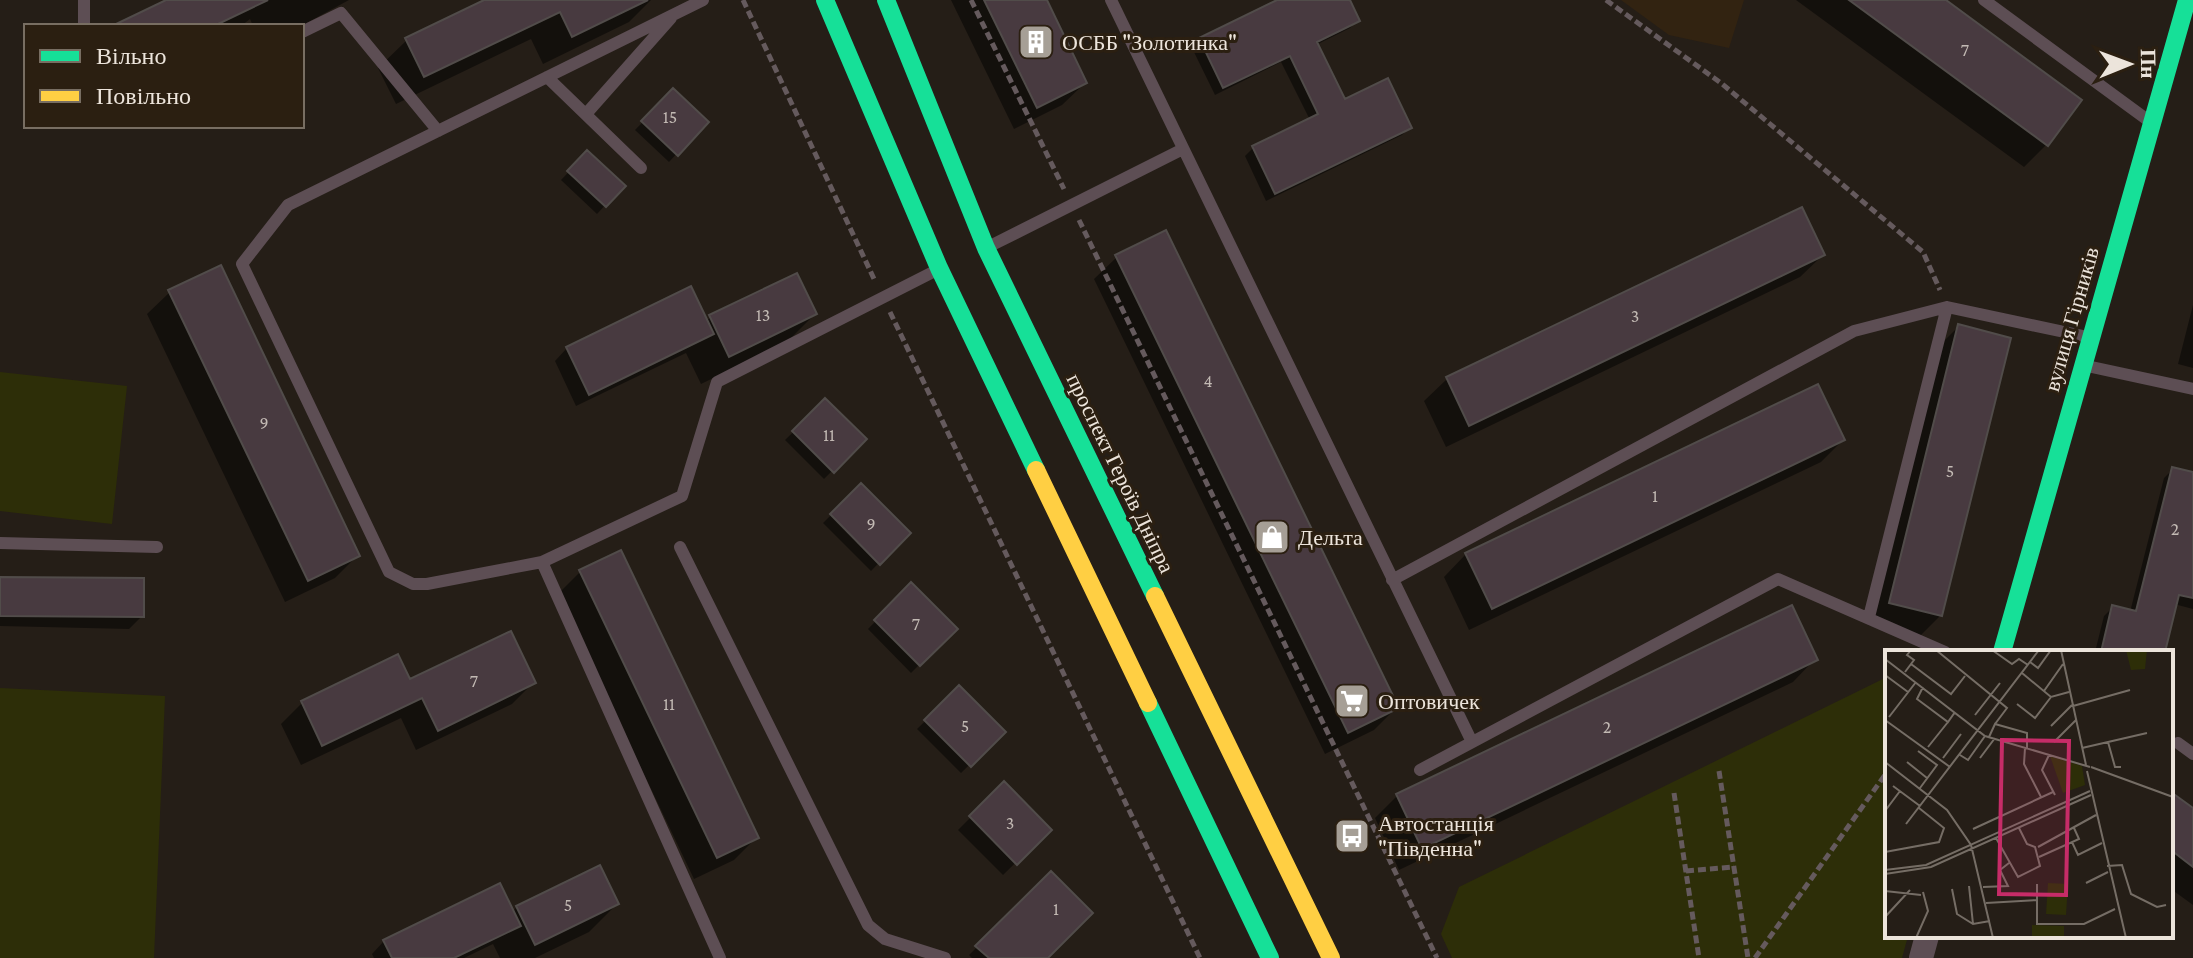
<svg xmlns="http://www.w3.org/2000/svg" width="2193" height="958" font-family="'Crimson Pro',serif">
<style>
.built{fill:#322311}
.green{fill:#2d2e08}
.shadow{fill:#0007}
.building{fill:#483a40;stroke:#514c4a;stroke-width:2}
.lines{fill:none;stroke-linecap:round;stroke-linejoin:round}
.path{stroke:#655a5d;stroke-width:5;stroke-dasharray:8 4;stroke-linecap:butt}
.lane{stroke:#5d4e54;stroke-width:12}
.street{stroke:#5d4e54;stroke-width:24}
.fast{stroke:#16e098;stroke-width:18}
.slow{stroke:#ffcf43;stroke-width:18}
.labels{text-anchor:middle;stroke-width:6;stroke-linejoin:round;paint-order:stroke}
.number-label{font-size:18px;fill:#c3bab4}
.poi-label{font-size:22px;fill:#ece4db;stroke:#2b1f11;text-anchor:start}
.street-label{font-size:22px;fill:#ece4db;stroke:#2b1f11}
.inset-road{fill:none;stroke:#756d65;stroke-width:2}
.view{fill:#c62c68;fill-opacity:0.15;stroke:#c62c68;stroke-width:4}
.inset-edge{fill:none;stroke:#ece4db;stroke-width:4}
</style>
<rect width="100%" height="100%" fill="#251e17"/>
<!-- built -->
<path class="built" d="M1621,0H1744L1729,48L1669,35Z"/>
<!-- green -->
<path class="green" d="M0,372L127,386L112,524L0,511Z
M1887,677V936H1908L1902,958H1452L1441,934L1459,887Z
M0,688L165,696L154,958H0Z"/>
<!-- shadow -->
<path class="shadow" d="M171,0H349L301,26H253L250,19L241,26H123Z
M489,0H651L629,22L543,64L531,39L396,104L378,68L407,40Z
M951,0H1045L1085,83L1062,105L1014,129Z
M1282,0H1348L1358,20L1350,28L1316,45L1344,102L1410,127L1402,135L1266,201L1245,156L1253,148L1310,120L1281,62L1215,95L1192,48L1200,40Z
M1796,0H1942L2079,100L2046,145L2024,167Z
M673,91L706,122L669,162L635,130Z
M587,153L623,186L597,214L561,180Z
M1801,210L1823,255L1800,277L1446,447L1424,401L1447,379Z
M1117,257L1396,708L1374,730L1325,754L1094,279Z
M170,292L358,555L335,578L285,602L147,314Z
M2193,305V368L2178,364Z
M815,314L787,342L701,384L686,353L576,406L555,361L567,348L706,321L711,317Z
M1958,327L1941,615L1918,638L1868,625L1936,349Z
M825,401L864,439L824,479L785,440Z
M1843,440L1821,462L1469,630L1444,577L1466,554Z
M2173,469L2193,474V609L2174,604L2162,652H2095L2104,616L2113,607L2130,612L2164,478Z
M861,485L908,533L871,571L823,523Z
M580,572L756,838L734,860L694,879L558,594Z
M0,579L142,616L129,629L0,626Z
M911,585L955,629L911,673L868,629Z
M1815,659L1793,682L1399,870L1375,818L1397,796Z
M409,682L533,683L512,704L416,750L401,718L301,765L281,724L302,703Z
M959,688L1003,732L961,773L917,729Z
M1004,784L1049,830L1003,875L958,830Z
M2171,794L2193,810V905L2171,889Z
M1051,874L1045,958H972L969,955Z
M617,904L589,932L535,958H500L493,944L464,958H374L372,954L384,941L512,912L517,907Z"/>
<!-- building -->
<path class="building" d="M166,0H268L214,26H112Z
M484,0H648L572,37L560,12L424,77L405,38Z
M984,0H1047L1087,83L1037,108Z
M1277,0H1350L1360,21L1317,42L1345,99L1388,78L1412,128L1275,194L1252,146L1318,114L1290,56L1223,88L1199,38Z
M1849,0H1946L2082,100L2048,146Z
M673,88L709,122L678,156L641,121Z
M587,150L626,186L606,207L567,171Z
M1802,207L1825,255L1469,426L1446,377Z
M1166,230L1399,708L1348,733L1115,255Z
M221,265L360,556L308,581L168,290Z
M797,273L817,314L729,357L709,315Z
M691,286L714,334L589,395L566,347Z
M1958,324L2011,338L1942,616L1889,603Z
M1818,384L1845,440L1492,609L1465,553Z
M825,398L867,439L834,473L792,431Z
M2172,467L2193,472V598L2179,595L2165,652H2101L2112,605L2136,611Z
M861,483L911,533L880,565L830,514Z
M621,550L759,838L717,858L579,570Z
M0,577L144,578V617L0,616Z
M911,582L958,629L920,666L874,620Z
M1792,605L1818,660L1422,849L1396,794Z
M511,631L536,683L438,731L422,698L322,746L301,701L398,654L410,679Z
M959,685L1006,732L971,767L924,720Z
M1004,781L1052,830L1017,865L969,816Z
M2171,792L2193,808V867L2171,850Z
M600,865L619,904L535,945L516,906Z
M1051,871L1093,913L1048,958H989L975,946Z
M500,883L521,926L454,958H392L383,940Z"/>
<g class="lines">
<!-- path -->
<path class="path" d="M743,0L875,281
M971,0L1064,189
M1606,0L1721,83L1923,252L1940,290
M1079,220L1437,958
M890,312L1200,958
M1719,771L1748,958
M1674,793L1699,958
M1686,871L1734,867
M1755,958L1887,772"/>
<!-- lane -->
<path class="lane" d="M703,0L288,205L242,264L389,572L413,584H427L542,562L682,496L717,382L939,269
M1111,0L1472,742
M1984,0L2149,121
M84,26V0
M302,32L341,13L438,131
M547,77L641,168
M586,114L671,18
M990,246L1183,149
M2087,366L2193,389
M0,543L157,547
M680,547L868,925L885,939L945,958
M542,562L720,958
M1392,580L1854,331L1947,307L2088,337
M1869,617L1947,307
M2178,743L2193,754
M1420,770L1778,579L1945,652"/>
<!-- street -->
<path class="street" d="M1921,958L1927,936"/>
<!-- fast -->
<path class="fast" d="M825,0L939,268L1036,470
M886,0L986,248L1155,596
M2002,652L2187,0
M1148,703L1270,958"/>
<!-- slow -->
<path class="slow" d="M1036,470L1148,703
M1155,596L1331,958"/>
</g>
<!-- icons -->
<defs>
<symbol id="building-square" viewBox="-11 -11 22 22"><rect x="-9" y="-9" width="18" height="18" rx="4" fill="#a69f96" stroke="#2b1f11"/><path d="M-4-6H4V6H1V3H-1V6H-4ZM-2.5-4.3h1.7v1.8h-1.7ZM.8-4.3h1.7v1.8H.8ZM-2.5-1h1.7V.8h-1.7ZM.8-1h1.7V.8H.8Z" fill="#fff"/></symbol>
<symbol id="shop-square" viewBox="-11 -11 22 22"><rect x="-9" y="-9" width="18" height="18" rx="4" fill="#a69f96" stroke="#2b1f11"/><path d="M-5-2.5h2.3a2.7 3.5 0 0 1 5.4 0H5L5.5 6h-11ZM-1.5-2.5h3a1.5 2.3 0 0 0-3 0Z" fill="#fff"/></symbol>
<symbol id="supermarket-square" viewBox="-11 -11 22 22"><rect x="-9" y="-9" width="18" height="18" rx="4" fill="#a69f96" stroke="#2b1f11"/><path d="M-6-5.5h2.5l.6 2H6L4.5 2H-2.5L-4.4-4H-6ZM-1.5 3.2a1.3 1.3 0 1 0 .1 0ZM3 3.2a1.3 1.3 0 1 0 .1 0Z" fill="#fff"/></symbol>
<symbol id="bus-square" viewBox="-11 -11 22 22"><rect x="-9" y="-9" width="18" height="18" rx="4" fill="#a69f96" stroke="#2b1f11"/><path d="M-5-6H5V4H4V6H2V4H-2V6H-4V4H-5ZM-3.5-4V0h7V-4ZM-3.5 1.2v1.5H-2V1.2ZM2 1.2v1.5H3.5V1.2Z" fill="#fff"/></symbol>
</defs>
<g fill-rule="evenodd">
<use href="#building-square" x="1016" y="22" width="40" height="40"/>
<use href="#shop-square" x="1252" y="517" width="40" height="40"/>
<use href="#supermarket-square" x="1332" y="681" width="40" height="40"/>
<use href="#bus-square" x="1332" y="816" width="40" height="40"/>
</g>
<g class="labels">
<!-- number labels -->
<g class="number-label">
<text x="1965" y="56">7</text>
<text x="670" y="123">15</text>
<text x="763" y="321">13</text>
<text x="1635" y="322">3</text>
<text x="1208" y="387">4</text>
<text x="264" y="429">9</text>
<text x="829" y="441">11</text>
<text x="1950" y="477">5</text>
<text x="1655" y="502">1</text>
<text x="871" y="530">9</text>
<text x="2175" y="535">2</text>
<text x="916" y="630">7</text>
<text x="474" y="687">7</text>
<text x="669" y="710">11</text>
<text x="965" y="732">5</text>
<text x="1607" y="733">2</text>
<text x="1010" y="829">3</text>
<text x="568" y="911">5</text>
<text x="1056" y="915">1</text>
</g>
<!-- poi labels -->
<g class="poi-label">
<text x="1062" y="50">ОСББ "Золотинка"</text>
<text x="1298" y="545">Дельта</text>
<text x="1378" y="709">Оптовичек</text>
<text x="1378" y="831">Автостанція<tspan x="1378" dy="25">"Південна"</tspan></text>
</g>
<!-- street labels -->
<g class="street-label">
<text transform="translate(2071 319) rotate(-74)" y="8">вулиця Гірників</text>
<text transform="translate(1121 473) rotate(64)" y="8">проспект Героїв Дніпра</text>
</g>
</g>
<!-- overview -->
<g transform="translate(1885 650)">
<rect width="288" height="288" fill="#251e17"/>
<path d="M241,0H262L260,19L246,20ZM165,106L197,116L200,135L178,143ZM163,233L183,234L181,265L161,264ZM147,275L179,276V288H147Z" fill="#2d2e08"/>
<path class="inset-road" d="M51,0L122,58L110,74M107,0L127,14L134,9L143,15M176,0L201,115M0,9L100,86L205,117M145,12L153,18L166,0M26,14L66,44L80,26M20,22L29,10L22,5L26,0M137,23L166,47L184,42M0,25L23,42M38,37L32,49L63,72L70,62M159,41L178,14M132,54L150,68L166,47M188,56L245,40M90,65L115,33M4,67L31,32M0,70L65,117M166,76L187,55M104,87L110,74L142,83V98M169,92L191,70M223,92L230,117H236M43,97L63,72M140,98L139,114L156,147M197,98L262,83M33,101L52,115L35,138M75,105L83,110L100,86M164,105L157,120L170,145M58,108L76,84M95,108L110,88M0,112L62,160L86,195L108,288M22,112L42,128M206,117L288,147M202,121L241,288M8,136L35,156M0,161L15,141M21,174L154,0M88,179L168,142M111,188L133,227L155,216L150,197L142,194L134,178M187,192L193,205L217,193M153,197L211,165M0,202L54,192L59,178L34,158M154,207L194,189L189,178M222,216L237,215L246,244L272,257L281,255M0,220L41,215L205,141M0,224L46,217L206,145M201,233L223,222M152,234V274H199L230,259M84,236L88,274M98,237L123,236L115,220L124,213M67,239L72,264L88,274L105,271M0,241L36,245M101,253L152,250M0,267L25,240M31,288L43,261L38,242"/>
<path class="view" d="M117,90L184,91L181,245L114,244Z"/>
<rect width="288" height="288" class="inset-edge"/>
</g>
<!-- legend -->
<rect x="24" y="24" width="280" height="104" fill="#2b1f11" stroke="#786e62" stroke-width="2"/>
<rect x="40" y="50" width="40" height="12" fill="#16e098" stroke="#786e62" stroke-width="2"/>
<text x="96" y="64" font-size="24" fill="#ece4db">Вільно</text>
<rect x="40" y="90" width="40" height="12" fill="#ffcf43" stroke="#786e62" stroke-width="2"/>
<text x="96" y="104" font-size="24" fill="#ece4db">Повільно</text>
<!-- north arrow -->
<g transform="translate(2129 64) rotate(89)" stroke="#2b1f11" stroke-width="6" paint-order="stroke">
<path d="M0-6L14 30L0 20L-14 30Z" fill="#ece4db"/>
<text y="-12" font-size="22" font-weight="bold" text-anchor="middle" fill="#ece4db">Пн</text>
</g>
</svg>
